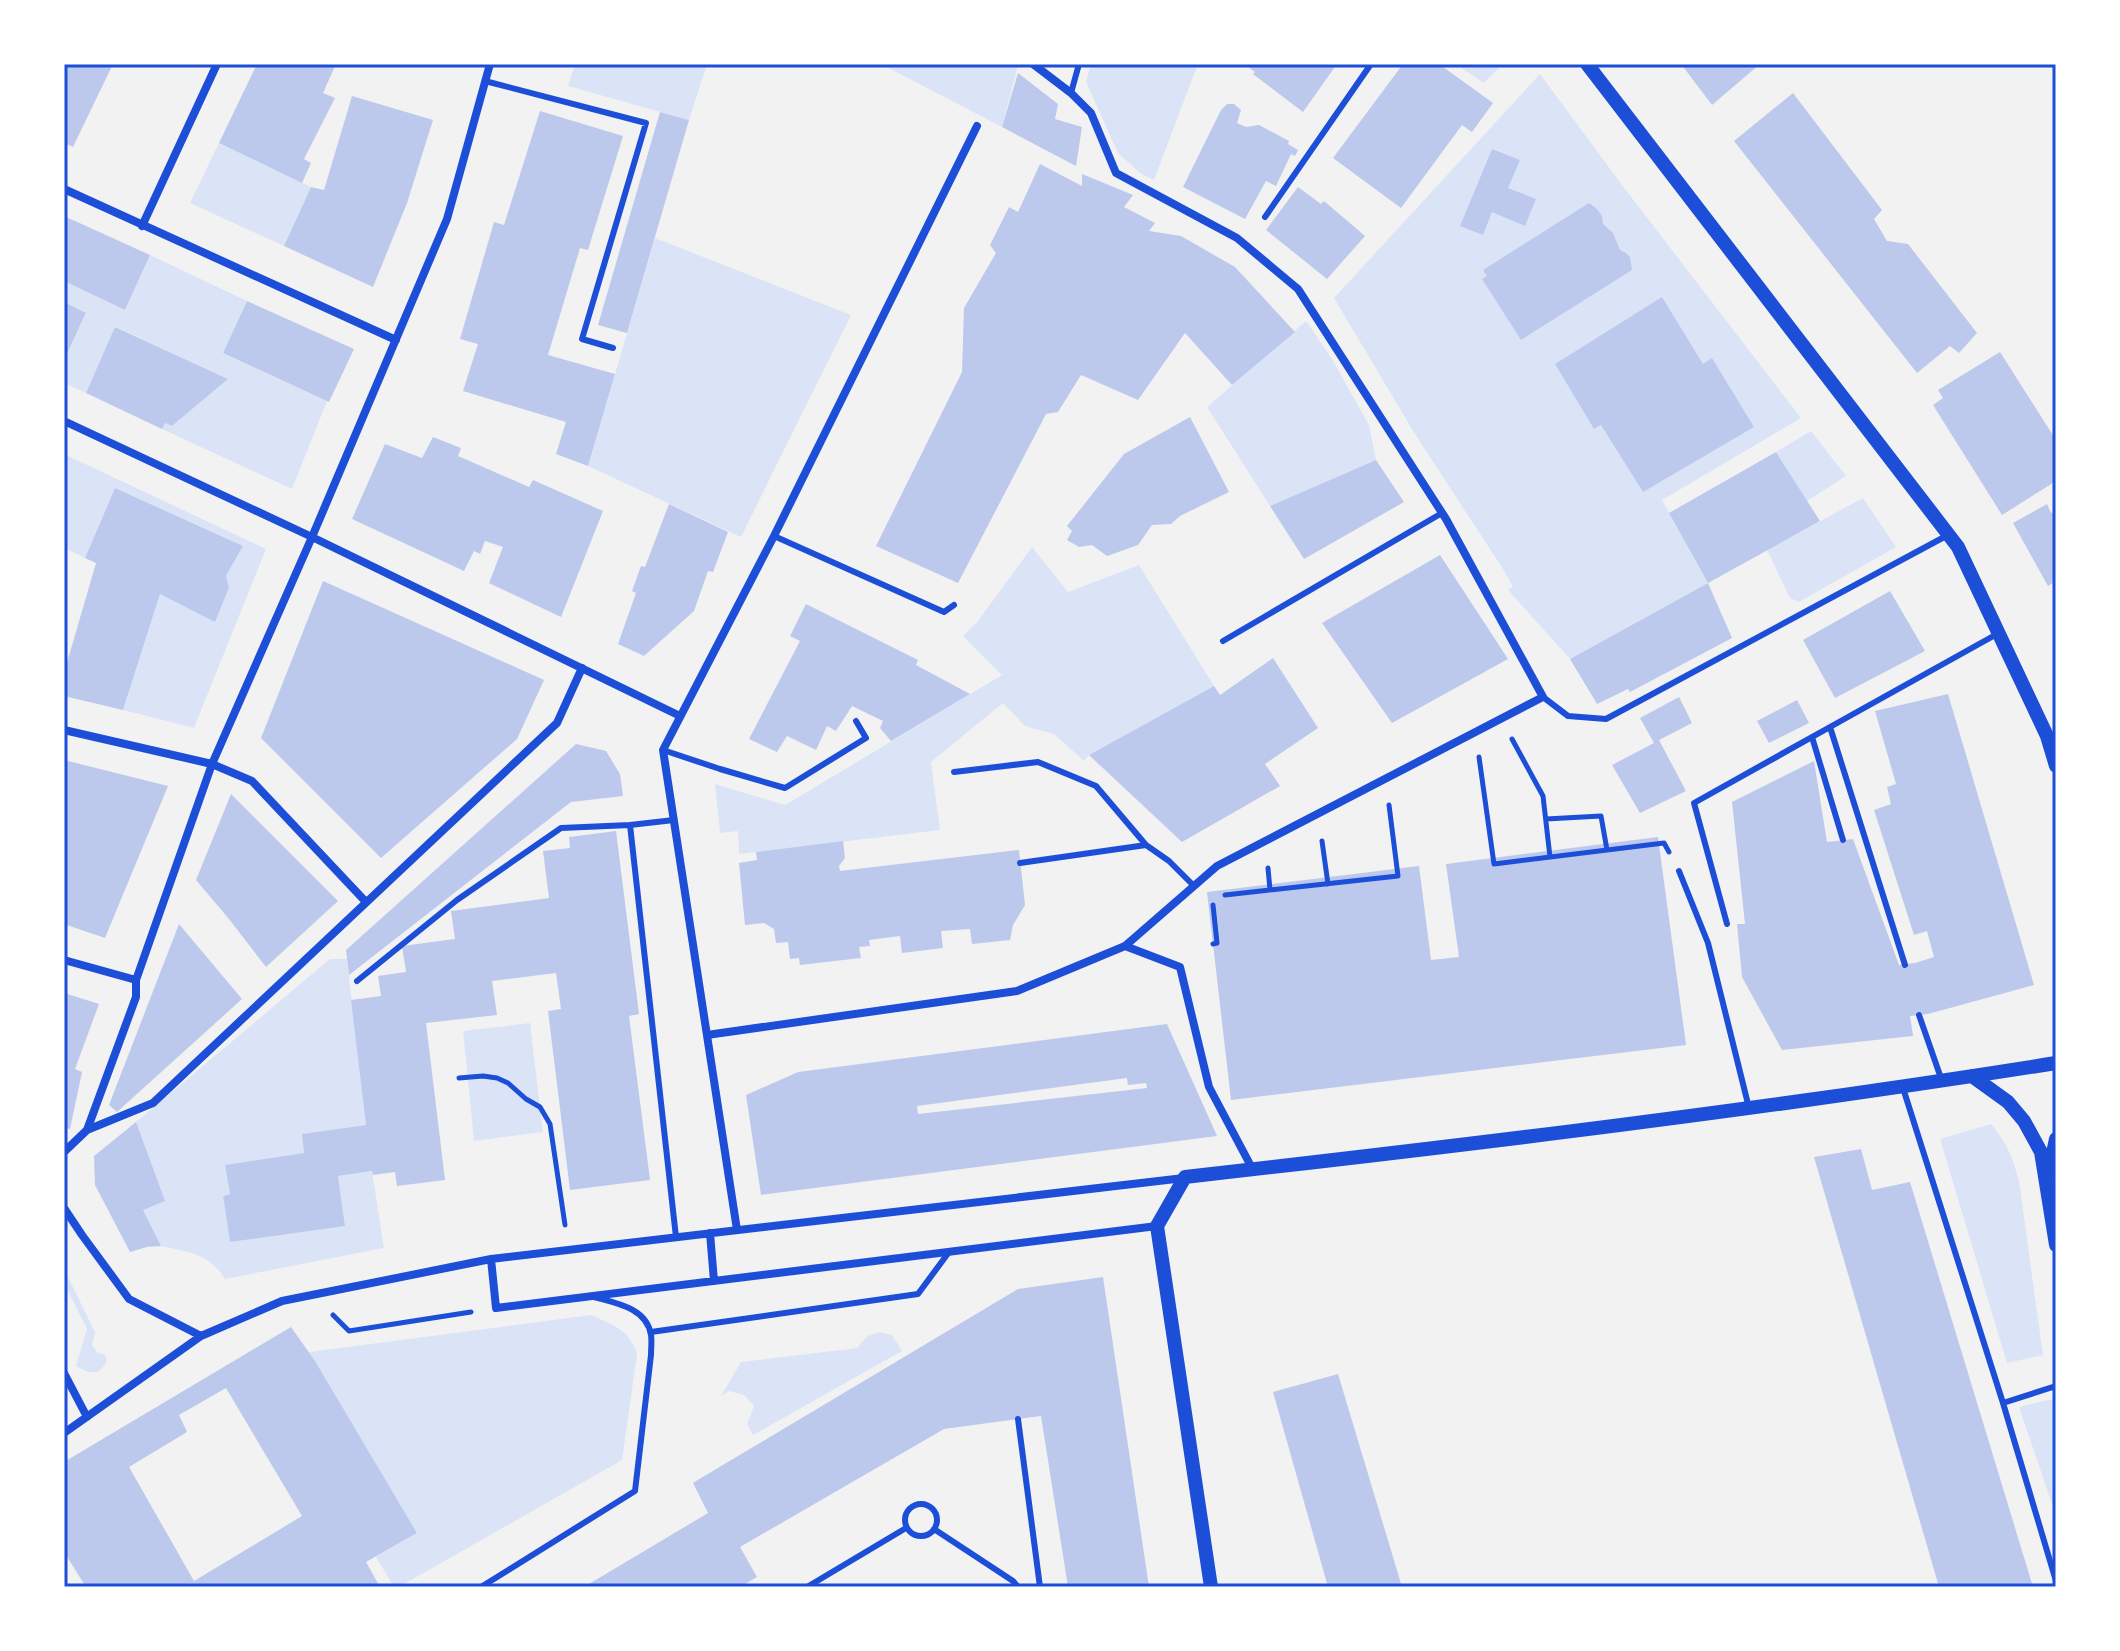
<svg xmlns="http://www.w3.org/2000/svg" width="2120" height="1651" font-family="'Space Grotesk',sans-serif">
<style>
.green{fill:#dbe4f7}
.building{fill:#bdc9ec;fill-rule:evenodd}
.lines{fill:none;stroke-linecap:round;stroke-linejoin:round}
.path{stroke:#1d4ed8;stroke-width:5}
.service{stroke:#1d4ed8;stroke-width:6}
.minor{stroke:#1d4ed8;stroke-width:8}
.tertiary{stroke:#1d4ed8;stroke-width:14}
.neatline{fill:none;stroke:#1d4ed8;stroke-width:3}
</style>
<rect width="100%" height="100%" fill="#f2f2f2"/>
<!-- green -->
<path class="green" d="M575,64H707L689,120L568,86Z
M881,64H1017L1018,65L1002,127Z
M1091,64H1198L1154,180L1140,173L1118,153L1086,82Z
M1455,64H1503L1484,83Z
M1540,74L1622,185L1801,418L1662,500L1708,583L1570,659L1508,590L1513,587L1503,569L1413,431L1334,298Z
M219,143L311,187L284,246L190,203Z
M655,238L851,315L741,537L588,466Z
M150,255L247,301L223,353L327,401L292,489L162,429L165,423L172,426L228,379L116,327L86,393L64,383V360L86,314L64,302V281L125,310Z
M1306,321L1332,359L1369,425L1376,460L1270,506L1207,407Z
M1811,431L1846,476L1807,501L1776,452Z
M64,454L266,549L194,728L123,710L160,594L215,621L229,589L226,576L243,546L115,488L85,558L64,548Z
M1863,498L1896,547L1799,602L1790,598L1767,550Z
M1032,547L1068,592L1139,565L1214,686L1089,755L1084,761L1054,734L1025,726L1003,703L931,762L940,830L739,854L738,831L720,833L715,784L785,805L1002,675L963,636L978,621Z
M330,959H347L366,1125L303,1134L304,1153L225,1165L230,1194L223,1196L230,1242L345,1225L338,1176L372,1171L384,1248L225,1279C209,1253 188,1252 161,1246L143,1210L136,1122Z
M530,1023L543,1132L474,1141L463,1031Z
M1991,1124C2007,1142 2013,1159 2019,1181L2043,1355L2007,1363L1940,1139Z
M64,1269L95,1332L92,1345L98,1353L104,1354L106,1357V1363C98,1377 88,1373 76,1366L87,1329L64,1283Z
M591,1315C613,1325 629,1329 637,1354L622,1460L399,1587H394L376,1557L417,1533L309,1352Z
M878,1332L892,1335L902,1351L753,1435L747,1424L754,1406L744,1395L729,1391L721,1396L741,1362L857,1348L866,1337Z
M2052,1399L2056,1421V1516L2019,1407Z"/>
<!-- building -->
<path class="building" d="M64,64H113L73,147L64,143Z
M257,64H336L323,93L335,98L304,159L311,163L302,183L219,143Z
M1244,64H1337L1303,112L1253,74L1255,72Z
M1403,64H1439L1493,103L1472,132L1462,125L1401,208L1333,158Z
M1681,64H1760L1712,105Z
M1018,73L1058,104L1055,119L1082,127L1076,166L1002,127Z
M1793,93L1882,210L1874,219L1887,241L1908,244L1977,333L1959,353L1950,346L1917,373L1734,141Z
M352,96L433,120L407,203L373,287L284,246L311,187L324,190Z
M1227,104H1234L1241,110L1237,123L1246,127L1259,125L1289,141L1288,144L1298,150L1295,156L1291,154L1276,186L1266,181L1245,219L1183,187L1221,110Z
M540,111L623,136L588,250L580,248L548,355L615,374L588,466L556,454L566,422L463,391L478,344L460,339L494,222L504,225Z
M660,112L689,120L627,333L598,325Z
M1492,149L1520,160L1508,188L1536,199L1525,226L1492,212L1483,235L1460,226Z
M1040,164L1082,186V174L1133,195L1124,207L1155,223L1149,231L1181,236L1235,267L1295,332L1232,385L1185,333L1138,400L1081,375L1058,412L1046,414L958,583L876,546L962,372L964,308L996,253L990,245L1009,207L1018,212Z
M1298,187L1321,204L1324,201L1365,236L1327,279L1266,230Z
M1589,203L1597,209L1602,216L1603,224L1613,233L1620,250L1626,253L1630,257L1632,270L1521,340L1482,279L1487,276L1483,270Z
M64,216L150,255L125,310L64,281Z
M1662,297L1703,364L1712,358L1754,427L1643,492L1601,425L1594,429L1555,364Z
M247,301L354,349L329,402L223,353Z
M64,302L86,313L64,360Z
M115,327L228,379L172,426L165,423L162,429L86,393Z
M2000,352L2056,440V481L2002,515L1933,405L1943,398L1938,390Z
M1190,417L1229,492L1180,516L1171,524L1152,525L1138,545L1107,556L1092,545L1079,547L1067,540L1072,531L1067,526L1124,454Z
M433,437L461,448L458,456L529,487L533,480L603,511L561,617L489,583L503,547L485,541L480,554L474,551L464,571L352,519L385,444L422,458Z
M1776,452L1820,521L1708,583L1669,513Z
M1376,460L1404,502L1304,559L1270,506Z
M115,488L243,546L226,576L229,588L215,622L160,594L123,710L64,696V673L96,563L85,558Z
M669,504L728,532L713,572L708,571L694,611L644,656L618,644L636,593L632,591L641,566L645,567Z
M2047,504L2051,513L2056,511V581L2048,586L2013,523Z
M1440,555L1508,659L1392,723L1322,623Z
M323,581L544,680L517,739L381,858L261,738Z
M1708,583L1732,638L1630,692L1628,689L1597,704L1570,659Z
M1890,591L1925,651L1835,698L1803,640Z
M806,604L918,660L916,665L970,694L891,741L880,728L883,721L852,706L836,731L827,726L816,750L787,736L777,752L749,739L800,641L790,636Z
M1273,658L1318,728L1265,764L1280,786L1182,842L1089,755L1214,686L1220,695Z
M1948,694L2034,985L1928,1014L1910,1016L1913,1036L1782,1050L1742,977L1737,924H1745L1732,802L1814,761L1827,842L1853,839L1899,965L1915,963L1934,957L1927,931L1914,935L1874,810L1891,804L1887,787L1896,784L1875,711Z
M1679,697L1692,723L1659,740L1686,791L1640,813L1612,765L1654,743L1640,718Z
M1797,700L1809,723L1769,743L1757,721Z
M576,744L606,751L620,774L623,796L571,802L349,975L346,950Z
M64,760L168,786L105,938L64,924Z
M231,794L338,901L266,967L229,919L196,880Z
M616,831L639,1014L629,1016L650,1180L570,1190L548,1011L561,1009L556,973L492,981L497,1015L426,1023L445,1180L397,1186L395,1172L373,1175L372,1171L338,1176L345,1226L230,1242L223,1196L230,1194L225,1165L304,1153L302,1134L366,1125L351,1000L381,996L378,976L406,972L402,946L455,939L451,911L549,898L543,851L570,848L569,837Z
M1658,837L1686,1045L1231,1100L1207,892L1419,866L1431,960L1459,957L1446,864Z
M843,841L845,858L839,866L840,871L1019,850L1025,905L1013,925L1010,940L972,944L970,929L941,931L943,948L902,953L900,936L869,940L870,946L859,947L861,958L800,965L799,958L790,959L788,942L776,943L774,929L764,923L745,925L739,863L757,860L756,852Z
M179,924L242,999L117,1112L109,1105Z
M64,993L99,1004L75,1069L82,1072L70,1129L64,1128Z
M1167,1024L1217,1136L761,1195L746,1095L798,1072ZM1127,1078L1128,1085L1146,1083L1147,1088L918,1114L917,1106Z
M136,1122L165,1201L143,1210L161,1246L147,1247L130,1252L95,1185L94,1156Z
M1861,1149L1872,1190L1910,1182L2033,1587H1939L1814,1157Z
M1103,1277L1149,1587H1068L1041,1416L944,1429L740,1547L757,1577L740,1587H584L708,1513L693,1483L696,1481L1018,1289Z
M291,1327L315,1361L417,1533L366,1562L380,1587H86L64,1552V1462ZM226,1388L302,1516L194,1581L129,1467L187,1432L179,1415Z
M1338,1374L1402,1587H1328L1273,1392Z"/>
<g class="lines">
<!-- path -->
<path class="path" d="M1512,739L1543,796L1550,857
M1479,757L1494,864L1664,843L1669,852
M1546,819L1601,816L1607,850
M1322,841L1328,884
M1268,868L1270,890
M1225,895L1398,876L1389,805
M1213,905L1217,943L1213,944
M459,1078L483,1076L497,1078L508,1083L526,1099L540,1107L550,1124L565,1225
M333,1315L349,1331L471,1312"/>
<!-- service -->
<path class="service" d="M485,81L646,123L582,339L613,348
M1071,93L1079,64
M1265,217L1371,64
M774,536L944,612L954,605
M1223,641L1442,513
M1543,697L1568,716L1606,719L1948,535
M1812,737L1843,840
M663,750L720,769L785,788L866,738L856,721
M954,772L1038,762L1096,786L1146,845
M674,820L630,825L676,1237
M1020,863L1146,845L1169,861L1193,885
M1679,871L1708,943L1749,1108
M1727,924L1694,803L1830,727
M1905,965L1830,727L1997,634
M357,981L457,900L561,828L630,825
M1919,1015L1942,1081
M1903,1088L2003,1403L2056,1581
M651,1332L918,1294L949,1252
M2003,1403L2056,1386
M1018,1419L1040,1587
M905 1520a16 16 0 1 1 32 0a16 16 0 1 1-32 0Z
M934,1529L1013,1581L1018,1587
M481,1587L635,1491L651,1355C651,1349 652,1341 651,1335C647,1308 616,1303 594,1297
M807,1587L906,1528"/>
<!-- minor -->
<path class="minor" d="M64,189L396,340
M142,226L217,64
M64,421L312,537L680,716
M64,730L212,764L252,781L366,902
M1125,946L1180,967L1209,1087L1253,1170
M64,960L136,980
M707,1035L1017,991L1125,946L1217,866L1543,697L1446,519L1298,289L1237,238L1116,173L1091,113L1071,93L1033,64
M87,1130L153,1103L557,723L582,668
M64,1152L87,1130L136,997V980L212,764L312,537L447,219L490,64
M64,1208L82,1235L129,1299L201,1336
M737,1230L663,750L774,536L977,126
M710,1233L714,1281
M491,1259L496,1308L1157,1226
M64,1373L87,1417
M64,1433L201,1336L282,1301L491,1259L1184,1178"/>
<!-- tertiary -->
<path class="tertiary" d="M1587,64L1958,547L2047,736L2056,766
M1972,1076L2008,1102L2024,1121L2041,1152L2056,1245
M2048,1176L2056,1139
M1211,1587L1157,1226L1185,1177C1476,1144 1767,1109 2056,1063"/>
</g>
<!-- border -->
<rect width="2120" height="1651" fill="none" stroke="#ffffff" stroke-width="132"/>
<rect x="66" y="66" width="1988" height="1519" class="neatline"/>
</svg>
